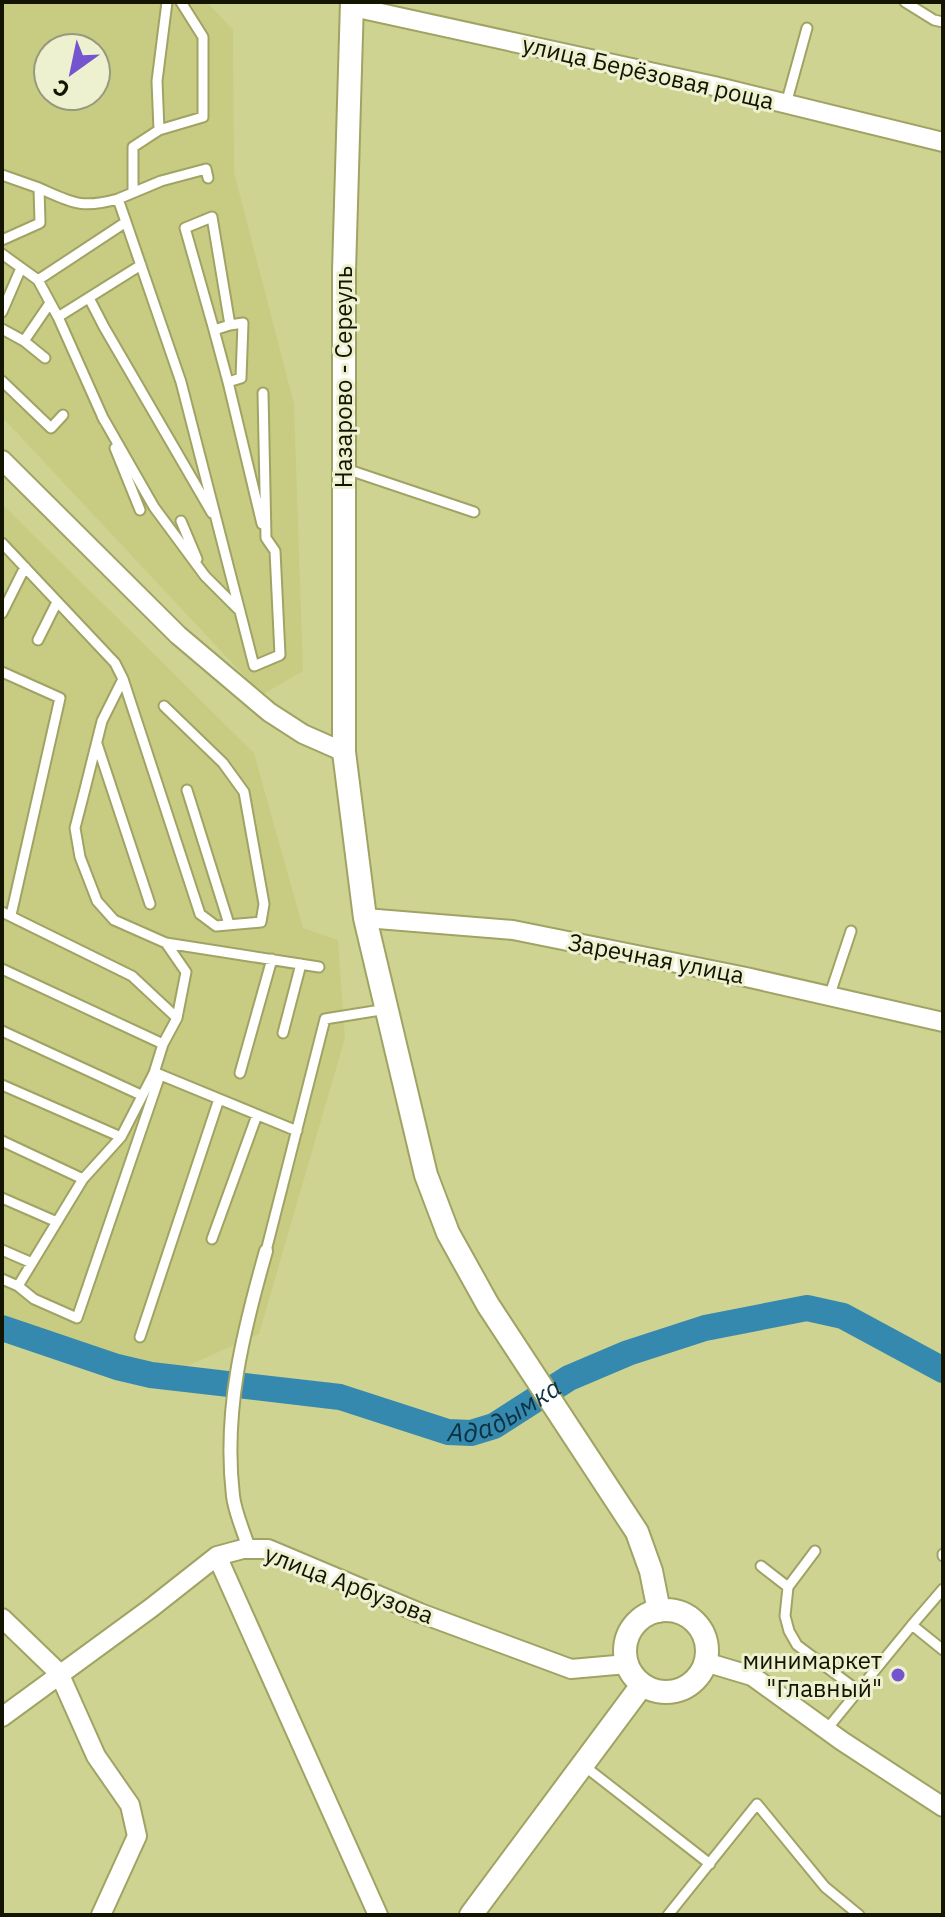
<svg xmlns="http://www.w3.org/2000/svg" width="945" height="1917" font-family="'IBM Plex Sans',sans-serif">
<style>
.built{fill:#c8cc82;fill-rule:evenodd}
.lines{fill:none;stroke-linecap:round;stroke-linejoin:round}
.river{stroke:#3689ae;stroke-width:26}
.service-casing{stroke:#a0a363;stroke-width:13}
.pedestrian-casing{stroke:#a0a363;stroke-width:16}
.minor-casing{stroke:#a0a363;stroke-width:22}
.tertiary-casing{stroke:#a0a363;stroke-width:26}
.service{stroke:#fff;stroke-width:9}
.pedestrian{stroke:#fff;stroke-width:12}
.minor{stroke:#fff;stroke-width:18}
.tertiary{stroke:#fff;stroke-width:22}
.poi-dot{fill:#7455cf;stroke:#eef1d0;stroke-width:3}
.labels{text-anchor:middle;stroke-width:6;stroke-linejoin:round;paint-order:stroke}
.street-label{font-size:24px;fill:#141500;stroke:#eef1d0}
.poi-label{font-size:24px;fill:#141500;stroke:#eef1d0;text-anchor:end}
.water-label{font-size:26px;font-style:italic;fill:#0c3242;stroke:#eef1d0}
</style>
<rect width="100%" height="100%" fill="#cfd391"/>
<!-- built -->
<path class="built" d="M2,2H207L233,30L234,172L294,404L303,671L262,695L2,417ZM48,48H96V96H48Z
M2,504L254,753L303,928L338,940L345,1038L259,1334L167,1375L64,1347L2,1322Z"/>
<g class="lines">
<!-- river -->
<path class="river" id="s1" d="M2,1328L117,1367L151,1375L340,1397L448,1432L471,1433L494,1426L569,1378L628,1353L705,1328L807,1308L843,1316L943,1370"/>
<defs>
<path id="service" d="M905,2L934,20L943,22
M786,104L807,28
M159,130L157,81L167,2
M2,175L39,188L40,223L2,240
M39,188C73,203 81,209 118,199L126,222
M133,192V147L159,130L203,117V37L181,2
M118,199L161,181L206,169L208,178
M2,254L38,280L126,222L181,382L254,666L280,655L275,551L266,538L263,393
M38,280L58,317L141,265
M89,298L104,327L212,513
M2,312L21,268
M58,317L104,420
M2,329L24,341
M214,330L185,228L212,217L230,325L243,323L241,378L228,382L262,524
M45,358L24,341L50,303
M2,381L51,428L63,415
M228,382L214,330L230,325
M102,416L154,507L205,576L240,611
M115,448L140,510
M346,469L474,512
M181,521L197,559
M2,543L115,663L123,679L102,721L85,789L75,828L80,857L97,901L114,920L166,943L186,972L177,1018L132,976L2,912
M2,613L25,567
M38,640L57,602
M2,672L60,698L11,915
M123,679L200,914L216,926L261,922L264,904L244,792L223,763L164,706
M97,744L150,904
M187,790L229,924
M166,943L319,967
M2,969L163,1044
M829,997L851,931
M2,1031L141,1095
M283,1033L301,964
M156,1073L297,1131
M240,1073L272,959
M160,1075L77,1318L34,1299L18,1286L83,1179L121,1137L154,1073L163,1044L177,1018
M2,1085L121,1137
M2,1141L83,1179
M2,1198L57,1222
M212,1239L257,1115
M2,1250L32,1263
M266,1251L325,1019L387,1009
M2,1279L18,1286
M140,1337L219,1099
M815,1551L788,1587L785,1616L789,1631L797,1645L857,1690
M943,1554V1556
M761,1566L788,1587
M943,1589L912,1625L943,1650
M827,1729L912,1625
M583,1765L710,1864
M668,1915L757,1804L825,1887L859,1915"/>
<path id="pedestrian" d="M249,1549C244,1532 235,1513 233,1496C223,1411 243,1332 266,1251"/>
<path id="minor" d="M353,7L714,86L943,142
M2,460L178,635L269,712L303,734L344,752
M365,918L513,930L746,977L943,1022
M217,1556L378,1915
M2,1618L59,1673L96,1756L130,1805L137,1836L101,1915
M705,1662L752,1676L842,1741L943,1807
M2,1717L151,1608L217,1556L243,1549H268L420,1613L571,1669L627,1664"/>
<path id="tertiary" d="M352,2L344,271V752L365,918L426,1175L448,1233L488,1305L637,1532L651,1571L659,1611
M625 1651a41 41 0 1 1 82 0a41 41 0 1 1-82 0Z
M471,1915L642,1685"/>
</defs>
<!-- service casing -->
<use href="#service" class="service-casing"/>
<!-- pedestrian casing -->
<use href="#pedestrian" class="pedestrian-casing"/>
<!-- minor casing -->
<use href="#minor" class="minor-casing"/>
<!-- tertiary casing -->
<use href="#tertiary" class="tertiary-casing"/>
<!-- service -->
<use href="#service" class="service"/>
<!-- pedestrian -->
<use href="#pedestrian" class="pedestrian"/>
<!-- minor -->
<use href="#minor" class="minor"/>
<!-- tertiary -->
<use href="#tertiary" class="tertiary"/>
</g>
<!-- markers -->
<circle class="poi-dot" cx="898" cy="1675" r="8"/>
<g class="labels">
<!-- street labels -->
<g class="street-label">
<text transform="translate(648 73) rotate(13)" y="8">улица Берёзовая роща</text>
<text transform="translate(344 377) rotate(-90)" y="8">Назарово - Сереуль</text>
<text transform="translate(656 959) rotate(11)" y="8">Заречная улица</text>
<text transform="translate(349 1585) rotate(21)" y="8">улица Арбузова</text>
</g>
<!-- poi labels -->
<g class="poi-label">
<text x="882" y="1669">минимаркет<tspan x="882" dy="28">"Главный"</tspan></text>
</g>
<!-- water labels -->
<g class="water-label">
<text dy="9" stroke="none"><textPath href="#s1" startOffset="522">Ададымка</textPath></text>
</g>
</g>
<!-- border -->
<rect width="945" height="1917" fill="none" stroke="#141500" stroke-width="8"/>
<!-- north arrow -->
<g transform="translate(72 72) rotate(213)"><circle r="38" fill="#eef1d0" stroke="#97997d" stroke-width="2"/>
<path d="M0-6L14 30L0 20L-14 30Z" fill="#7455cf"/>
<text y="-12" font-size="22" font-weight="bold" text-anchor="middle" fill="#141500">С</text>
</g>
</svg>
